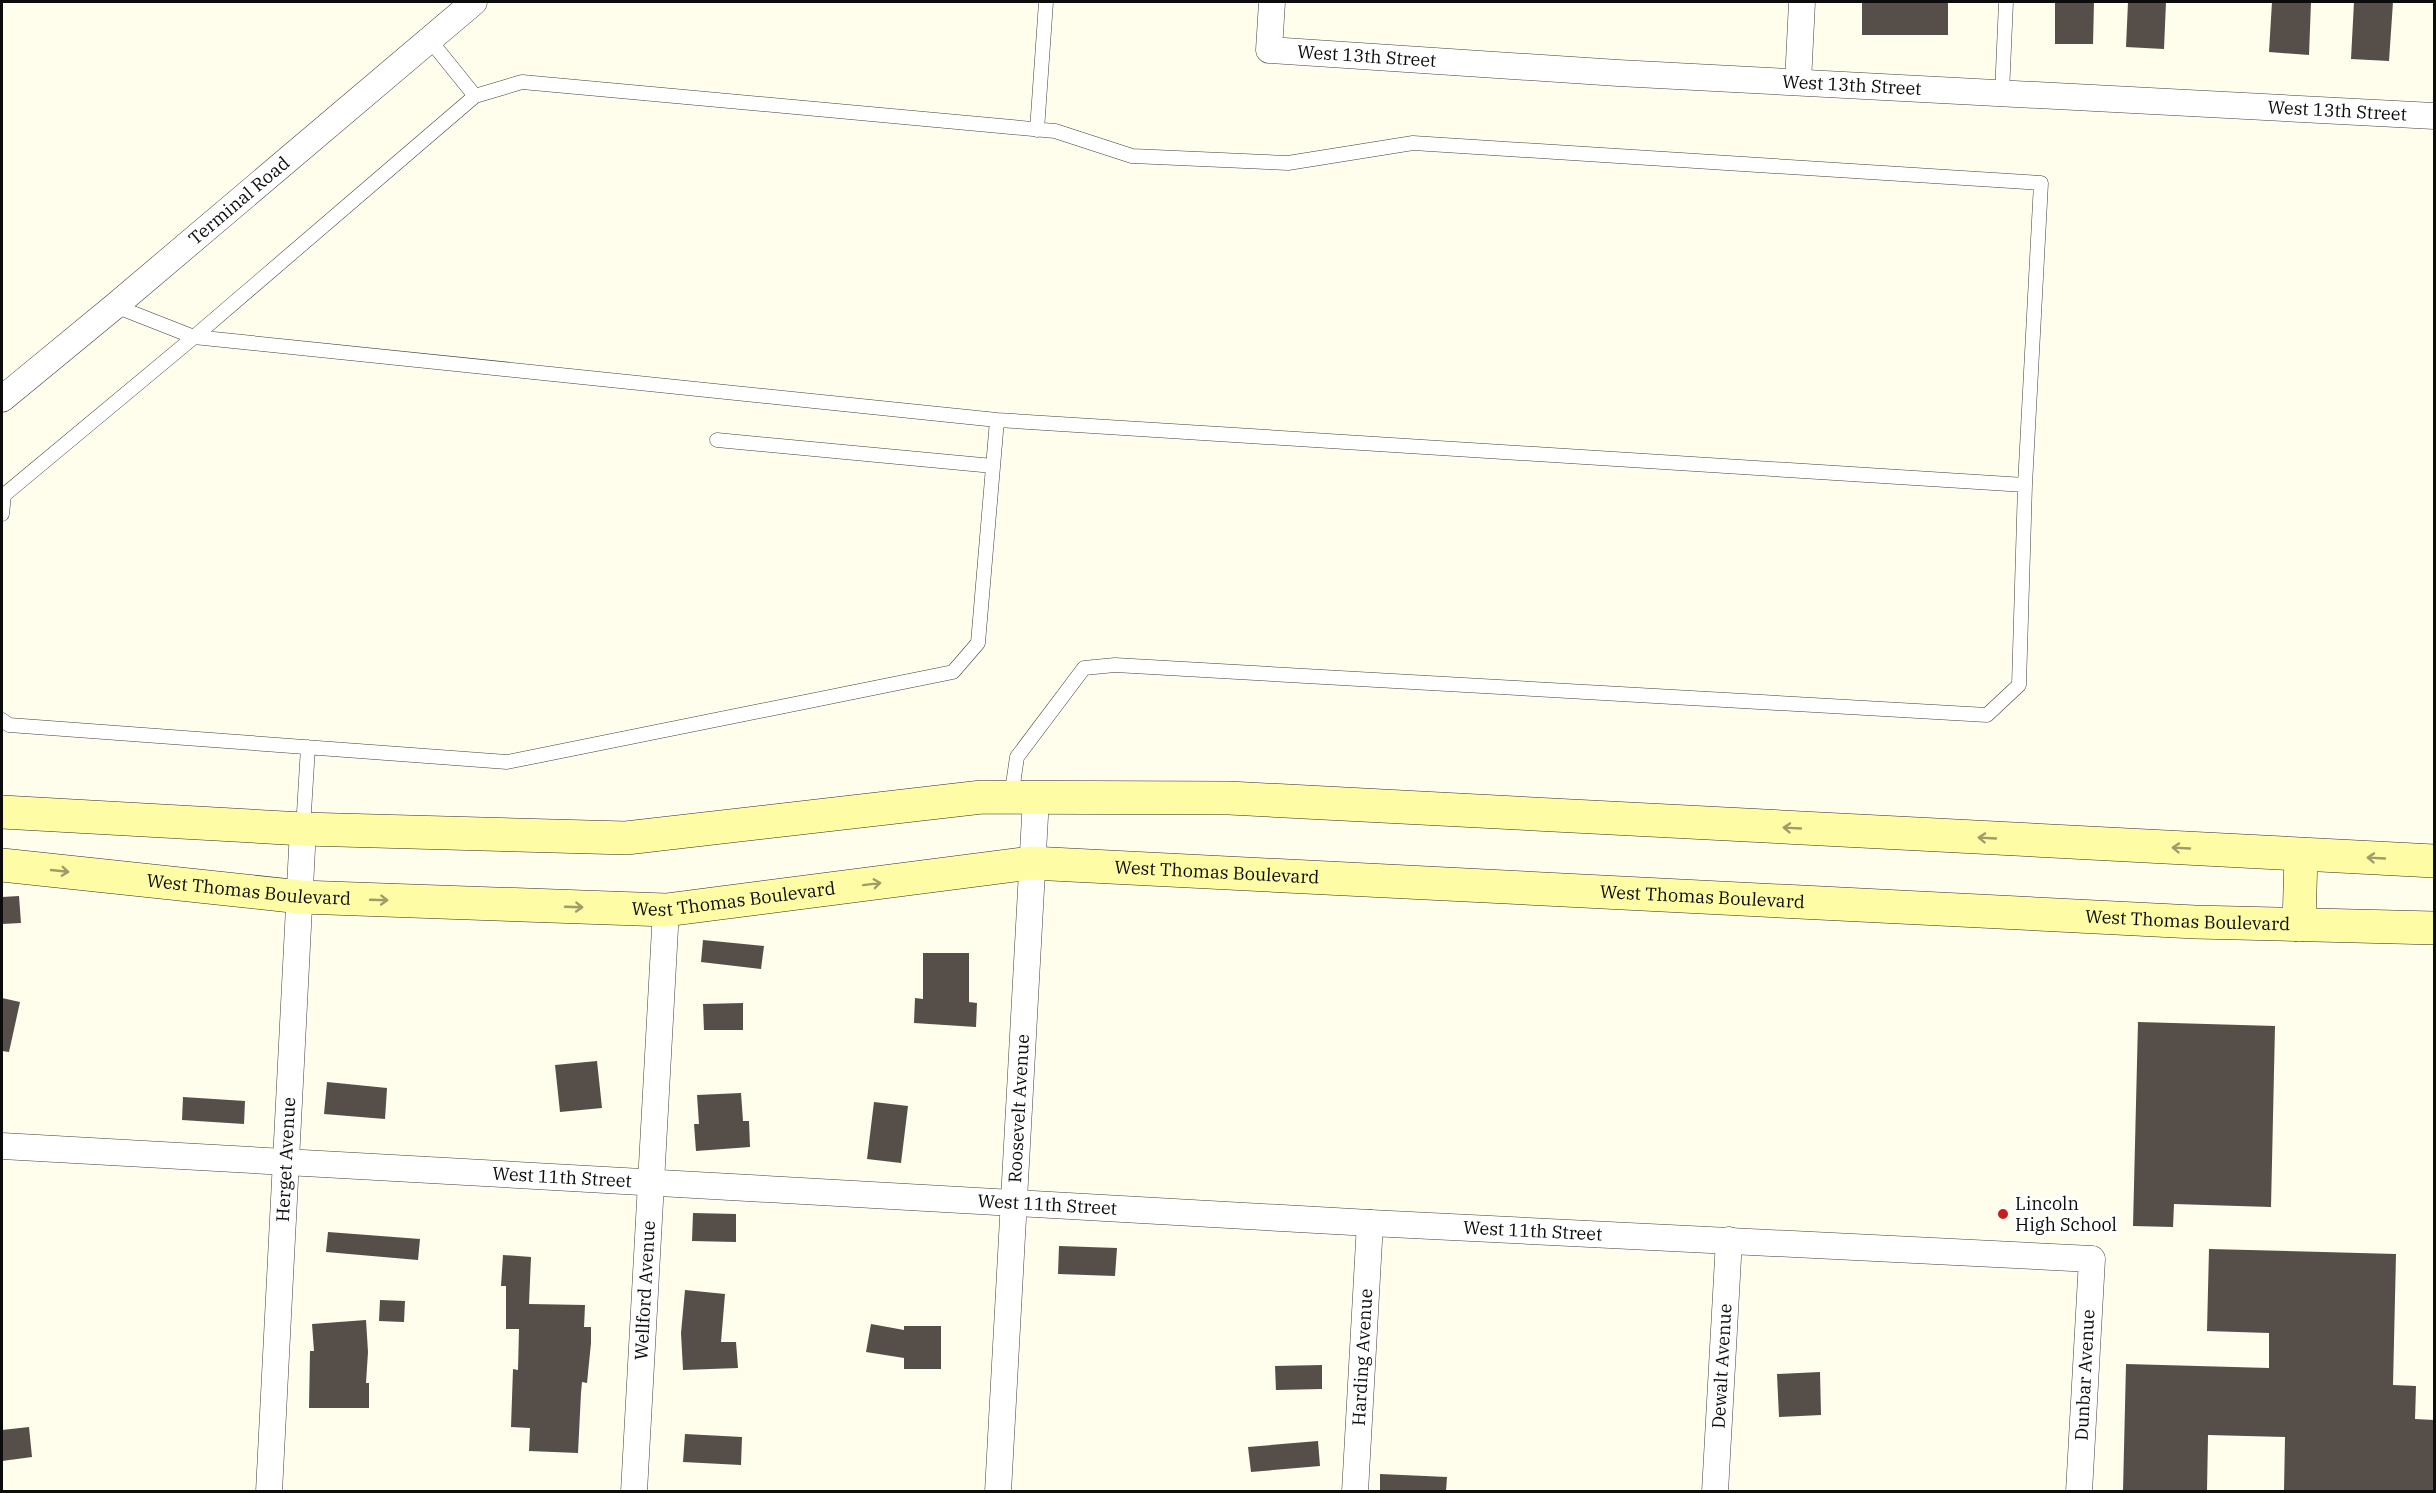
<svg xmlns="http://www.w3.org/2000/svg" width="2436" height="1493" font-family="'IBM Plex Serif',serif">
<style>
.building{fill:#564e48}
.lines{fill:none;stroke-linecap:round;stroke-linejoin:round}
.lane-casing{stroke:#3f3f3f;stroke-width:15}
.street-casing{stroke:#3f3f3f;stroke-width:27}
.secondary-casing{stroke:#2e2e2e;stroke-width:34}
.lane{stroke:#fff;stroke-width:14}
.street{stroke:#fff;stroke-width:26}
.secondary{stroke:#fffca6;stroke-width:33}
.oneway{stroke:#9e9c68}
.poi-dot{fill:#c91d17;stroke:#fff;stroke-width:2}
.labels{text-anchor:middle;stroke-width:6;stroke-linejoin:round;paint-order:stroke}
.street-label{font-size:18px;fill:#0c0c0c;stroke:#fff}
.poi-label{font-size:18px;fill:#0c0c0c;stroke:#fff;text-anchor:start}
</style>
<rect width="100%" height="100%" fill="#fffdeb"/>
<!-- building -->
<path class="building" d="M1862,2H1948V35H1862Z
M2055,2H2094L2093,44H2055Z
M2128,2H2166L2164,49L2126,47Z
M2272,2H2311L2309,55L2269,52Z
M2354,2H2393L2389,61L2351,59Z
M19,896L21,923L2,924V897Z
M703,940L764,946L761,969L701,962Z
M923,953H969V1002L977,1003L976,1027L914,1023L915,998L923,999Z
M2,998L20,1002L9,1052L2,1051Z
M743,1003V1030H704L703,1004Z
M2138,1022L2275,1026L2271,1207L2174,1204L2173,1227L2133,1226Z
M597,1061L602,1108L560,1112L555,1065Z
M327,1082L387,1088L385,1119L324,1114Z
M741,1093L743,1121H749L750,1147L696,1151L694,1124H699L697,1095Z
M183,1097L245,1101L244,1124L182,1120Z
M874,1102L908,1106L901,1163L867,1159Z
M693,1213L736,1214V1242L692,1241Z
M328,1232L420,1239L418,1260L326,1252Z
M1059,1246L1117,1248L1115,1276L1058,1274Z
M2209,1249L2396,1254L2393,1385L2416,1386L2415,1419L2434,1420V1491H2284L2285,1437L2208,1435L2207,1491H2123L2126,1364L2269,1368V1333L2207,1331Z
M503,1255L531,1257L529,1304L585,1305L584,1327H591V1343L587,1383L582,1382L581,1393L578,1453L529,1451L530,1428L511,1427L513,1369L518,1370L519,1329H506V1286H501Z
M685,1290L725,1294L721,1342H736L738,1368L683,1370L681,1333Z
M380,1300L405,1301L404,1322L379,1321Z
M366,1320L368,1352L366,1383H369V1408H309L310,1351H314L312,1324Z
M871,1324L904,1330V1326H941V1369H904V1358L866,1352Z
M1322,1365V1389L1276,1390L1275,1366Z
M1820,1372L1821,1415L1779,1417L1777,1374Z
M29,1427L32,1457L2,1461V1430Z
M685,1434L742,1437L741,1465L683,1462Z
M1318,1441L1320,1466L1251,1472L1248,1447Z
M1380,1474L1447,1477L1446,1491H1380Z"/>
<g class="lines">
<defs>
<path id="lane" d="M429,39L475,96
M2002,93L2006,2
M1037,130L1046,2
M115,306L194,337L997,420L2025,485
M717,440L993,466
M2,514L4,495L194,337L475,96L522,82L1055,131L1132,156L1288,163L1413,143L2041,183L2025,485L2019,685L1987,715L1115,665L1084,668L1017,757L1011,798
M2,720L9,725L507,762L953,672L978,643L997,420
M303,829L308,747"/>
<g id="street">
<path id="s1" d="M1272,2L1269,50L1618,73L2434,116"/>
<path d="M1798,82L1802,2"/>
<path id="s2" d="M2,399L115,306L474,2"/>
<path id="s3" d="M2,1146L1370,1223L2092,1259L2079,1492"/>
<path id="s4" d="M269,1492L303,829"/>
<path id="s5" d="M634,1492L666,910"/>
<path id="s6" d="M998,1492L1036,798"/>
<path id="s7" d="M1355,1492L1370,1223"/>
<path id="s8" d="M1715,1492L1729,1240"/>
</g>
<g id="secondary">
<path d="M2,812L303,829L626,838L982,797L1229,798L2434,861"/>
<path id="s9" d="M2,865L301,897L666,910L1031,863L2195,922L2434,928"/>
<path d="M2299,925L2301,855"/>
</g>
</defs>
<!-- lane casing -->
<use href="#lane" class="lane-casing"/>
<!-- street casing -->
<use href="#street" class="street-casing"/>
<!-- secondary casing -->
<use href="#secondary" class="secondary-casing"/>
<!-- lane -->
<use href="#lane" class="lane"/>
<!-- street -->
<use href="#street" class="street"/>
<!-- secondary -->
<use href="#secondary" class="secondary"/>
</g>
<!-- one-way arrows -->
<defs><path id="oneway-shaft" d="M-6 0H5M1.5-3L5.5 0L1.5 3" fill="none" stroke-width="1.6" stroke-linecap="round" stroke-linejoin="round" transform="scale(1.5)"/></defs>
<g class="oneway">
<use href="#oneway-shaft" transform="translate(1792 828) rotate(-177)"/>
<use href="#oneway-shaft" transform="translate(1987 838) rotate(-177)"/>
<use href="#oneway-shaft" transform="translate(2181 848) rotate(-177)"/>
<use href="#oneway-shaft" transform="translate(2376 858) rotate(-177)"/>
<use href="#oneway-shaft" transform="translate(60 871) rotate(6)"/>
<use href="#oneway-shaft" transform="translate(872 884) rotate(-7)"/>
<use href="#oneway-shaft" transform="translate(379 900) rotate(2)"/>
<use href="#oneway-shaft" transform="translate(574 907) rotate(2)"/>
</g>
<!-- markers -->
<circle class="poi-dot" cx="2003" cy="1214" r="6"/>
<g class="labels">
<!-- street labels -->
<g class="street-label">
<text dy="6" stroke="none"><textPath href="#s1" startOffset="146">West 13th Street</textPath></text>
<text dy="6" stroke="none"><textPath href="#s1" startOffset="632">West 13th Street</textPath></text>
<text dy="6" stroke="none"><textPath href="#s1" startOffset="1118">West 13th Street</textPath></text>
<text dy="6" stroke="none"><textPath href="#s2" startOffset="309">Terminal Road</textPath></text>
<text dy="6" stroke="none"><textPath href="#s9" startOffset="1220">West Thomas Boulevard</textPath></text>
<text dy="6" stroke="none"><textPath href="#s9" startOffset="248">West Thomas Boulevard</textPath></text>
<text dy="6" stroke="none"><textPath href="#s9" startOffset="1706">West Thomas Boulevard</textPath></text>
<text dy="6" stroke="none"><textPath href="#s9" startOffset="734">West Thomas Boulevard</textPath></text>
<text dy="6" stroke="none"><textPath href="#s9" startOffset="2192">West Thomas Boulevard</textPath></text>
<text dy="6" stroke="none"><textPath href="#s6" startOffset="384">Roosevelt Avenue</textPath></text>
<text dy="6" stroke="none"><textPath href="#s4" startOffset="333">Herget Avenue</textPath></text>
<text dy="6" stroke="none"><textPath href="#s3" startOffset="561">West 11th Street</textPath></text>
<text dy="6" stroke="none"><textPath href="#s3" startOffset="1047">West 11th Street</textPath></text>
<text dy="6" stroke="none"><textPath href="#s3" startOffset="1533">West 11th Street</textPath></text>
<text dy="6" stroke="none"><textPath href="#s5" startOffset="202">Wellford Avenue</textPath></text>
<text dy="6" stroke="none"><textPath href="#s7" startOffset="135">Harding Avenue</textPath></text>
<text dy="6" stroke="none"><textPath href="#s8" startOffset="126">Dewalt Avenue</textPath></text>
<text transform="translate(2085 1375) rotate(-87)" y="6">Dunbar Avenue</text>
</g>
<!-- poi labels -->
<g class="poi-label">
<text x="2015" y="1210">Lincoln<tspan x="2015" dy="21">High School</tspan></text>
</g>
</g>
<!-- border -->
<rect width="2436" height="1493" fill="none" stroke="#0c0c0c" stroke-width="6"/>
</svg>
